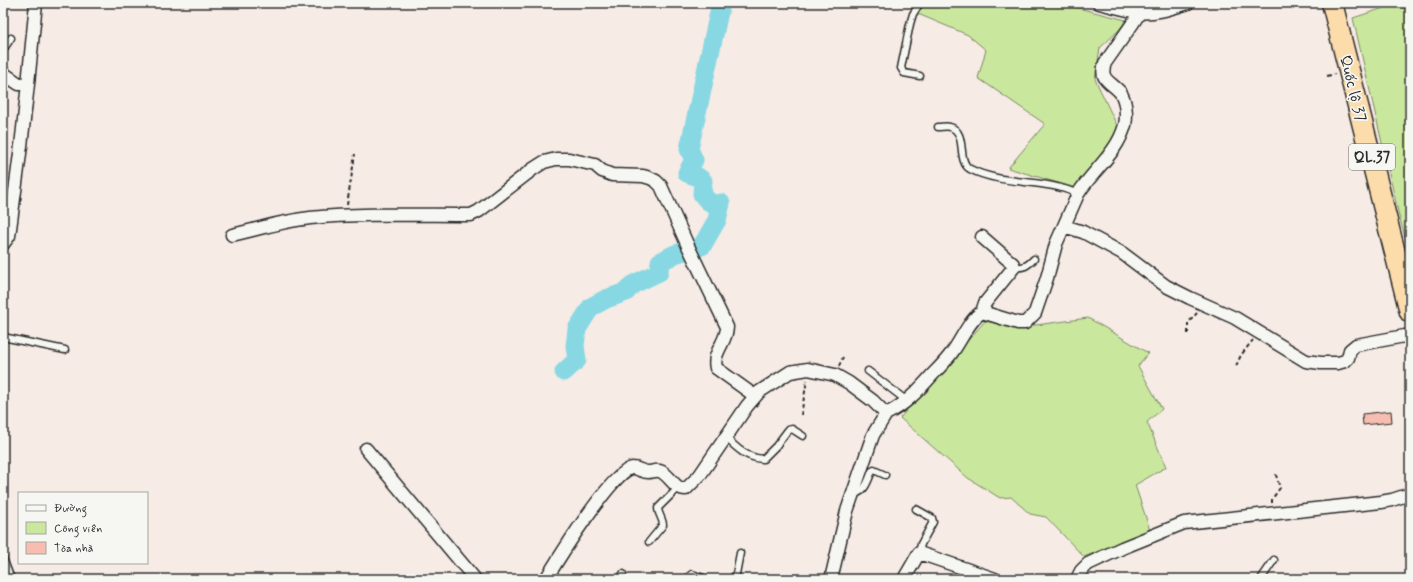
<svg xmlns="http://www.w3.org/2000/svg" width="1413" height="582" font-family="Mynerve,sans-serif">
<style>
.green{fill:#cae79e;stroke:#7a8964}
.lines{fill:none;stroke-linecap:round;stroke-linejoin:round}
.river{stroke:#88d8e4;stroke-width:19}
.building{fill:#f7bdb0;stroke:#2b2b2b}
.service-casing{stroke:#2b2b2b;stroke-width:9}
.minor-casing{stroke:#2b2b2b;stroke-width:15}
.trunk-casing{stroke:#2b2b2b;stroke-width:23}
.path{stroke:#2b2b2b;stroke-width:2;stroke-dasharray:4 3;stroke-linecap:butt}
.service{stroke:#f6f6f2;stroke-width:6}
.minor{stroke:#f6f6f2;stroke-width:12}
.trunk{stroke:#fddcac;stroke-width:20}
.labels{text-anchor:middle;stroke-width:3.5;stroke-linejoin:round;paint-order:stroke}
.shield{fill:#f6f6f2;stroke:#686867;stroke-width:1}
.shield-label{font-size:15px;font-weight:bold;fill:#2b2b2b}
.street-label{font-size:16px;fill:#2b2b2b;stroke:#f6f6f2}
</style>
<rect width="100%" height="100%" fill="#f6ebe5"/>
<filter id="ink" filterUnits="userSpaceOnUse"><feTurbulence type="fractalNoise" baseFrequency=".025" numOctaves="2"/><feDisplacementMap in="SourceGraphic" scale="8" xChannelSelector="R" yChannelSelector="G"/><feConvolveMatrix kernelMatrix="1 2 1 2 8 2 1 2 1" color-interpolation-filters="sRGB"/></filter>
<g filter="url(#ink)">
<!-- green -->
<path class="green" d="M925,3H1058L1126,20L1119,30L1100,48L1095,79L1119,130L1075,188L1008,168L1045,124L978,78L986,50L968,35L918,14Z
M1396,4L1410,12V254L1399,216L1353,18Z
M1088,318L1148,353L1138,366L1162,409L1147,422L1166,467L1135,485L1150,530L1084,557L1046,517L1030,514L1011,497L1000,498L968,478L900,418L985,321L1009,326L1036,325Z"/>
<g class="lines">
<!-- river -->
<path class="river" d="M564,372L577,360L575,346L577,329L591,307L606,299L626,292L632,285L659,272L660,262L675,254L702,246L717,220L721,203L716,205L708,201L702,194L703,181L698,177L687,173L694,160L689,149L721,3"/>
</g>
<!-- building -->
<path class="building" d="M1391,411L1392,422L1363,425L1362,414Z"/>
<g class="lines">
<defs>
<path id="service" d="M3,50L11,38
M920,76L904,73L901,68L910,24L913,14L920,3
M938,127C942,127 947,126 950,127C968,132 956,161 970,169C1003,186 1045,178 1078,194
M1014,267C1024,268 1027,266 1034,259
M3,337L65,350
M868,371L907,401
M725,437C737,448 746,458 763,459L776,446L788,430L792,429L803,436
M853,495C866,491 867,483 872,471L874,470L885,475
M916,509L932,518L933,522L921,544L919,553
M649,542L663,525C663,519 658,514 658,508L678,488
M3,558L11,579
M621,579L623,574
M688,579V577L692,574L706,579
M732,579L736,574L740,553
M1261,579L1274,560"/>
<path id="minor" d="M1099,3C1112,6 1126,10 1139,12C1155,14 1172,8 1188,3
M3,73L19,84H28L36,3
M1064,226L1083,232L1122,253L1166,286L1190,298L1235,318L1306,361L1321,363H1338L1345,361L1348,358L1350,350L1356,345L1410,335
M232,235C258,229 283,221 310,218C363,213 417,215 471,215L479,211L533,169L544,162L556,159H569L595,165L602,171L612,175L643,176L650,178L656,181L661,186L688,246L727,327C727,342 712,352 716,368L755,396
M3,244L9,236L21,146L28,84
M982,312L1018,323H1025L1035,313L1047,278L1056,244L1078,194C1093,170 1117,154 1125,125C1127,116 1126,100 1120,92C1110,81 1099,80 1105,63L1133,23L1140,12
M366,449L475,579
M546,579C557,561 615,467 633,468C638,468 642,472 648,472C653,472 657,469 662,472C672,478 674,489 686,489L700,475L747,406L759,392L790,372L808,369L835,375L849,383L873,401L886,414C905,405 919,390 933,374C940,367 947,360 953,351C962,339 969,320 982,312L985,303L1014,267L1013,264L982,237
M831,579L847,511L873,435L886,414
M904,579L919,553L995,579
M1077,579L1081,571L1088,564L1122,548L1184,523L1381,502L1392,500L1410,494"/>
<path id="trunk" d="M1332,3L1410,312"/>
</defs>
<!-- service casing -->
<use href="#service" class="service-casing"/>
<!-- minor casing -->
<use href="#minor" class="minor-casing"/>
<!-- trunk casing -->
<use href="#trunk" class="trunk-casing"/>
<!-- path -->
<path class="path" d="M1327,76L1335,74
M347,205L355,154
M1188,334V323L1197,313
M839,366L843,357
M1236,366L1241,355L1253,340
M801,415L807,380
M1272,503V499L1280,488L1275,472"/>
<!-- service -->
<use href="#service" class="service"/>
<!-- minor -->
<use href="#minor" class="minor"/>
<!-- trunk -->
<use href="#trunk" class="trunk"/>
</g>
</g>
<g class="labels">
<!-- shield labels -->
<rect class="shield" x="1349" y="144" width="46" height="26" rx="3"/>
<g class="shield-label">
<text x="1372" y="162">QL.37</text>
</g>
<!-- street labels -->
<g class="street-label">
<text transform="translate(1354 88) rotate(76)" y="6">Quốc lộ 37</text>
</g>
</g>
<!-- margin -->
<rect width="1413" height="582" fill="none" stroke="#f6f6f2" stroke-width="16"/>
<rect x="8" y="8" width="1397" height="566" fill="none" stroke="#2b2b2b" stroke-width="1.5" filter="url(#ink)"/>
<!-- legend -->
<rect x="18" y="492" width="130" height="72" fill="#f6f6f2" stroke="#a5a5a2"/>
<rect x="26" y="505" width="20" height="6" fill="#f6f6f2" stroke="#a5a5a2"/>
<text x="54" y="512" font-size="12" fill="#2b2b2b">Đường</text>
<rect x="26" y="522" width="20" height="12" fill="#cae79e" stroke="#a5a5a2"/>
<text x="54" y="532" font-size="12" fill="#2b2b2b">Công viên</text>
<rect x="26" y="542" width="20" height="12" fill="#f7bdb0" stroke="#a5a5a2"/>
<text x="54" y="552" font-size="12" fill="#2b2b2b">Tòa nhà</text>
</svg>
